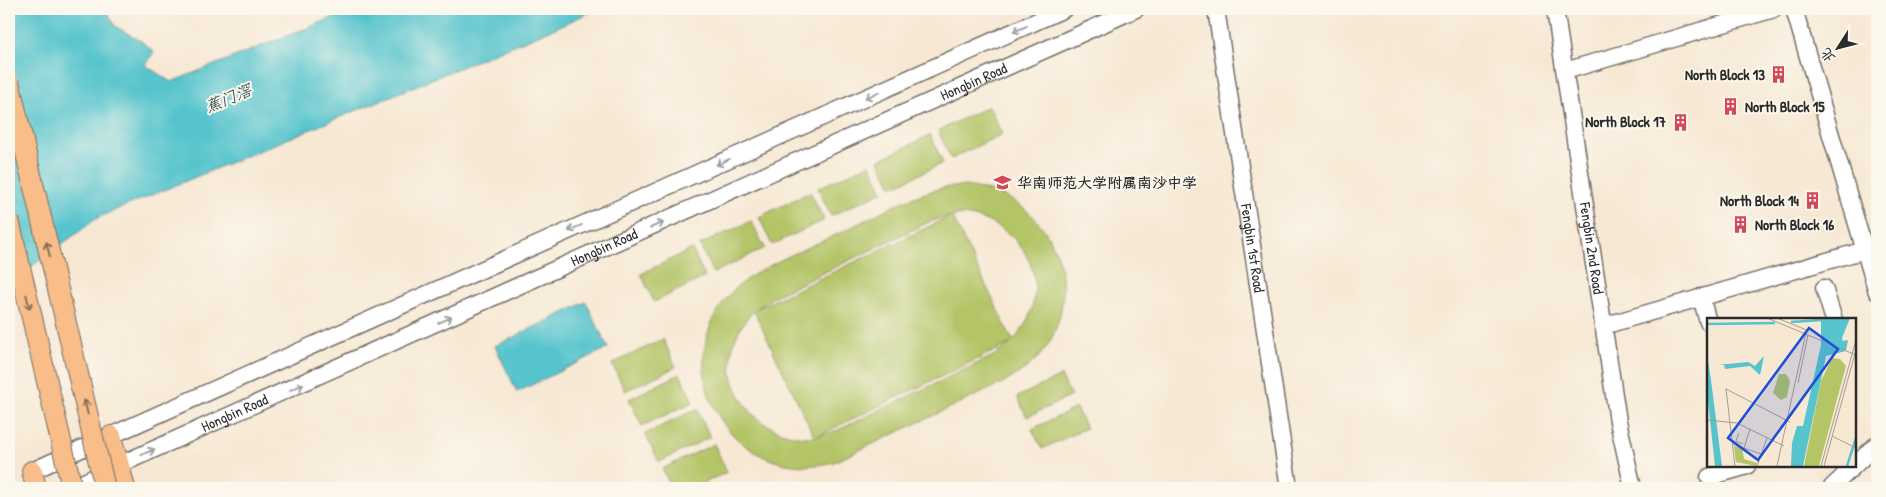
<svg xmlns="http://www.w3.org/2000/svg" width="1886" height="497" font-family="'Patrick Hand','LXGW WenKai TC',sans-serif">
<style>
.green{fill:#b4c568;stroke:#70784a;fill-rule:evenodd}
.water{fill:#56c4cd;stroke:#40787c}
.lines{fill:none;stroke-linecap:round;stroke-linejoin:round}
.minor-casing{stroke:#726d66;stroke-width:19}
.major-casing{stroke:#726d66;stroke-width:22}
.minor{stroke:#fff;stroke-width:16}
.major{stroke:#f8bd89;stroke-width:20}
.major-bridge-casing{stroke:#726d66;stroke-width:22;stroke-linecap:butt}
.major-bridge{stroke:#f8bd89;stroke-width:20}
.oneway{stroke:#a0a0a0}
.oneway2{stroke:#876d55}
.labels{text-anchor:middle;stroke-width:4;stroke-linejoin:round;paint-order:stroke}
.poi-label{font-size:15px;font-weight:bold;fill:#2b2b2b;stroke:#fbf7ec;text-anchor:end}
.street-label{font-size:15px;fill:#2b2b2b;stroke:#fbf7ec}
.water-label{font-size:16px;font-style:italic;fill:#38595c;stroke:#fbf7ec}
.inset-river{fill:none;stroke:#56c4cd;stroke-width:2.5}
.inset-road{fill:none;stroke:#a59c90;stroke-width:1}
.view{fill:#1d4ed8;fill-opacity:0.15;stroke:#1d4ed8;stroke-width:2.5}
.inset-edge{fill:none;stroke:#2b2b2b;stroke-width:2.5}
</style>
<rect width="100%" height="100%" fill="#fbf7ec"/>
<filter id="ink" filterUnits="userSpaceOnUse"><feTurbulence type="fractalNoise" baseFrequency=".02" numOctaves="2"/><feDisplacementMap in="SourceGraphic" scale="10" xChannelSelector="R" yChannelSelector="G"/><feConvolveMatrix kernelMatrix="1 2 1 2 8 2 1 2 1" color-interpolation-filters="sRGB"/></filter>
<filter id="wash" filterUnits="userSpaceOnUse"><feTurbulence type="fractalNoise" baseFrequency=".0096" numOctaves="4" result="noise"/><feDisplacementMap in="SourceGraphic" scale="20" xChannelSelector="R" yChannelSelector="G"/><feGaussianBlur stdDeviation="1.12" result="paint"/><feColorMatrix in="noise" values="0 0 0 0 0 0 0 0 0 0 0 0 0 0 0 0 0 1.4 0 .05"/><feComposite in="paint" operator="in"/></filter>
<g filter="url(#wash)">
<rect width="100%" height="100%" fill="#f7e8d4"/>
<!-- green -->
<path class="green" d="M989,106L1002,134L951,159L938,131Z
M930,135L943,163L892,187L879,160Z
M870,164L883,191L831,216L818,188Z
M966,186C982,189 998,192 1013,201C1064,231 1078,301 1045,349C1035,363 1021,372 1007,381L834,462C812,467 789,468 767,458C707,433 684,356 723,303C729,294 738,285 747,279C774,261 812,246 842,232C871,218 902,199 932,191C943,187 954,187 966,186ZM964,215C1029,224 1058,291 1013,341L952,216ZM950,216L949,217L756,309L773,297L929,222ZM754,311L814,436V437C745,440 702,361 754,311ZM1011,343L993,356L838,430L817,436Z
M810,192L824,220L772,245L759,217Z
M751,221L765,248L713,273L700,245Z
M692,249L705,277L654,302L641,274Z
M663,339L676,367L625,391L612,364Z
M680,374L693,402L642,426L629,399Z
M1061,376L1071,396L1027,417L1017,397Z
M1076,408L1086,428L1042,449L1032,429Z
M697,409L710,437L659,462L645,434Z
M714,444L727,472L693,488H672L662,469Z"/>
<!-- water -->
<path class="water" d="M9,9H106L115,26L141,41L154,52L145,65L171,82L355,9H597L560,26L99,217L9,283Z
M586,302L608,348L517,392L495,346Z"/>
</g>
<g filter="url(#ink)">
<g class="lines">
<defs>
<g id="minor">
<path id="s1" d="M1216,9L1289,488"/>
<path id="s2" d="M1555,9L1618,421L1633,488"/>
<path d="M1794,9L1877,292"/>
<path d="M1565,71L1774,9"/>
<path d="M1824,288L1834,320"/>
<path d="M1701,297L1708,322"/>
<path d="M1603,326L1865,250"/>
<path d="M1855,465L1877,444"/>
<path d="M32,471L1064,9"/>
<path d="M1709,477L1747,466"/>
<path id="s3" d="M72,488L119,465L1136,9"/>
<path d="M1831,488L1854,466"/>
</g>
<path id="major" d="M111,436L125,488
M32,471L36,488"/>
</defs>
<!-- minor casing -->
<use href="#minor" class="minor-casing"/>
<!-- major casing -->
<use href="#major" class="major-casing"/>
<!-- minor -->
<use href="#minor" class="minor"/>
<!-- major -->
<use href="#major" class="major"/>
<defs>
<path id="major-bridge" d="M9,82L105,488
M9,220L72,488"/>
</defs>
<!-- major-bridge casing -->
<use href="#major-bridge" class="major-bridge-casing"/>
<!-- major-bridge -->
<use href="#major-bridge" class="major-bridge"/>
</g>
<!-- one-way arrows -->
<defs><path id="oneway-shaft" d="M-6 0H5M1.5-3L5.5 0L1.5 3" fill="none" stroke-width="1.6" stroke-linecap="round" stroke-linejoin="round" transform="scale(1.25)"/></defs>
<g class="oneway">
<use href="#oneway-shaft" transform="translate(1020 29) rotate(156)"/>
<use href="#oneway-shaft" transform="translate(872 95) rotate(156)"/>
<use href="#oneway-shaft" transform="translate(723 162) rotate(156)"/>
<use href="#oneway-shaft" transform="translate(657 225) rotate(-24)"/>
<use href="#oneway-shaft" transform="translate(575 228) rotate(156)"/>
<use href="#oneway-shaft" transform="translate(445 320) rotate(-24)"/>
<use href="#oneway-shaft" transform="translate(297 387) rotate(-24)"/>
<use href="#oneway-shaft" transform="translate(148 452) rotate(-24)"/>
</g>
<g class="oneway2">
<use href="#oneway-shaft" transform="translate(48 249) rotate(-103)"/>
<use href="#oneway-shaft" transform="translate(28 302) rotate(77)"/>
<use href="#oneway-shaft" transform="translate(86 407) rotate(-103)"/>
</g>
</g>
<!-- icons -->
<defs>
<symbol id="building-bare" viewBox="-9 -9 18 18"><path d="M-4-6H4V6H1V3H-1V6H-4ZM-2.5-4.3h1.7v1.8h-1.7ZM.8-4.3h1.7v1.8H.8ZM-2.5-1h1.7V.8h-1.7ZM.8-1h1.7V.8H.8Z" fill="#d1495b" stroke="#fbf7ec" stroke-width="2.5" paint-order="stroke"/></symbol>
<symbol id="school-bare" viewBox="-9 -9 18 18"><path d="M0-5L7-2L0 1L-7-2ZM-4 1L0 2.5L4 1V4Q0 6-4 4Z" fill="#d1495b" stroke="#fbf7ec" stroke-width="2.5" paint-order="stroke"/></symbol>
</defs>
<g fill-rule="evenodd">
<use href="#building-bare" x="1766" y="62" width="25" height="25"/>
<use href="#building-bare" x="1718" y="94" width="25" height="25"/>
<use href="#building-bare" x="1668" y="110" width="25" height="25"/>
<use href="#school-bare" x="990" y="170" width="25" height="25"/>
<use href="#building-bare" x="1800" y="188" width="25" height="25"/>
<use href="#building-bare" x="1728" y="212" width="25" height="25"/>
</g>
<g class="labels">
<!-- poi labels -->
<g class="poi-label">
<text x="1765" y="80">North Block 13</text>
<text x="1745" y="112" text-anchor="start">North Block 15</text>
<text x="1666" y="127">North Block 17</text>
<text x="1017" y="188" text-anchor="start">华南师范大学附属南沙中学</text>
<text x="1799" y="206">North Block 14</text>
<text x="1755" y="230" text-anchor="start">North Block 16</text>
</g>
<!-- street labels -->
<g class="street-label">
<text dy="5" stroke="none"><textPath href="#s3" startOffset="989">Hongbin Road</textPath></text>
<text dy="5" stroke="none"><textPath href="#s3" startOffset="584">Hongbin Road</textPath></text>
<text dy="5" stroke="none"><textPath href="#s1" startOffset="242">Fengbin 1st Road</textPath></text>
<text dy="5" stroke="none"><textPath href="#s2" startOffset="242">Fengbin 2nd Road</textPath></text>
<text dy="5" stroke="none"><textPath href="#s3" startOffset="179">Hongbin Road</textPath></text>
</g>
<!-- water labels -->
<g class="water-label">
<text transform="translate(228 98) rotate(-22)" y="6">蕉门滘</text>
</g>
</g>
<!-- overview -->
<g transform="translate(1707 318)">
<rect width="149" height="149" fill="#f7e8d4"/>
<path d="M125,40L133,41L139,48L112,148H97L114,63ZM72,56H79L83,63L80,79L74,82L66,75ZM27,128L35,130L37,141L50,145L49,148L29,144Z" fill="#b4c568"/>
<path d="M114,0H143L135,20L136,23L141,22L139,33L119,38L96,148H84L85,125L90,108H96L114,27ZM0,36L4,62L15,148H8L0,74ZM57,38L53,57L43,48L18,51L17,47H10L41,44L48,48Z" fill="#56c4cd"/>
<path class="inset-river" d="M84,4L116,2M0,6L68,5M140,148L149,120"/>
<path class="inset-road" d="M60,0L149,37M70,0L102,13M91,65L101,17M0,102L30,105L77,128M32,115L29,123L36,126M125,118L149,130M25,126L54,136M37,130L43,111M28,148L19,71L83,104M50,148L60,120M70,148L99,15M114,148L149,22M117,148L149,32"/>
<path class="view" d="M102,10L131,31L51,142L21,120Z"/>
<rect width="149" height="149" class="inset-edge"/>
</g>
<!-- margin -->
<rect width="1886" height="497" fill="none" stroke="#fbf7ec" stroke-width="30"/>
<!-- north arrow -->
<g transform="translate(1838 48) rotate(234)" stroke="#fbf7ec" stroke-width="4" paint-order="stroke">
<path d="M0-4L9 19L0 12L-9 19Z" fill="#2b2b2b"/>
<text y="-8" font-size="14" font-weight="bold" text-anchor="middle" fill="#2b2b2b">北</text>
</g>
</svg>
